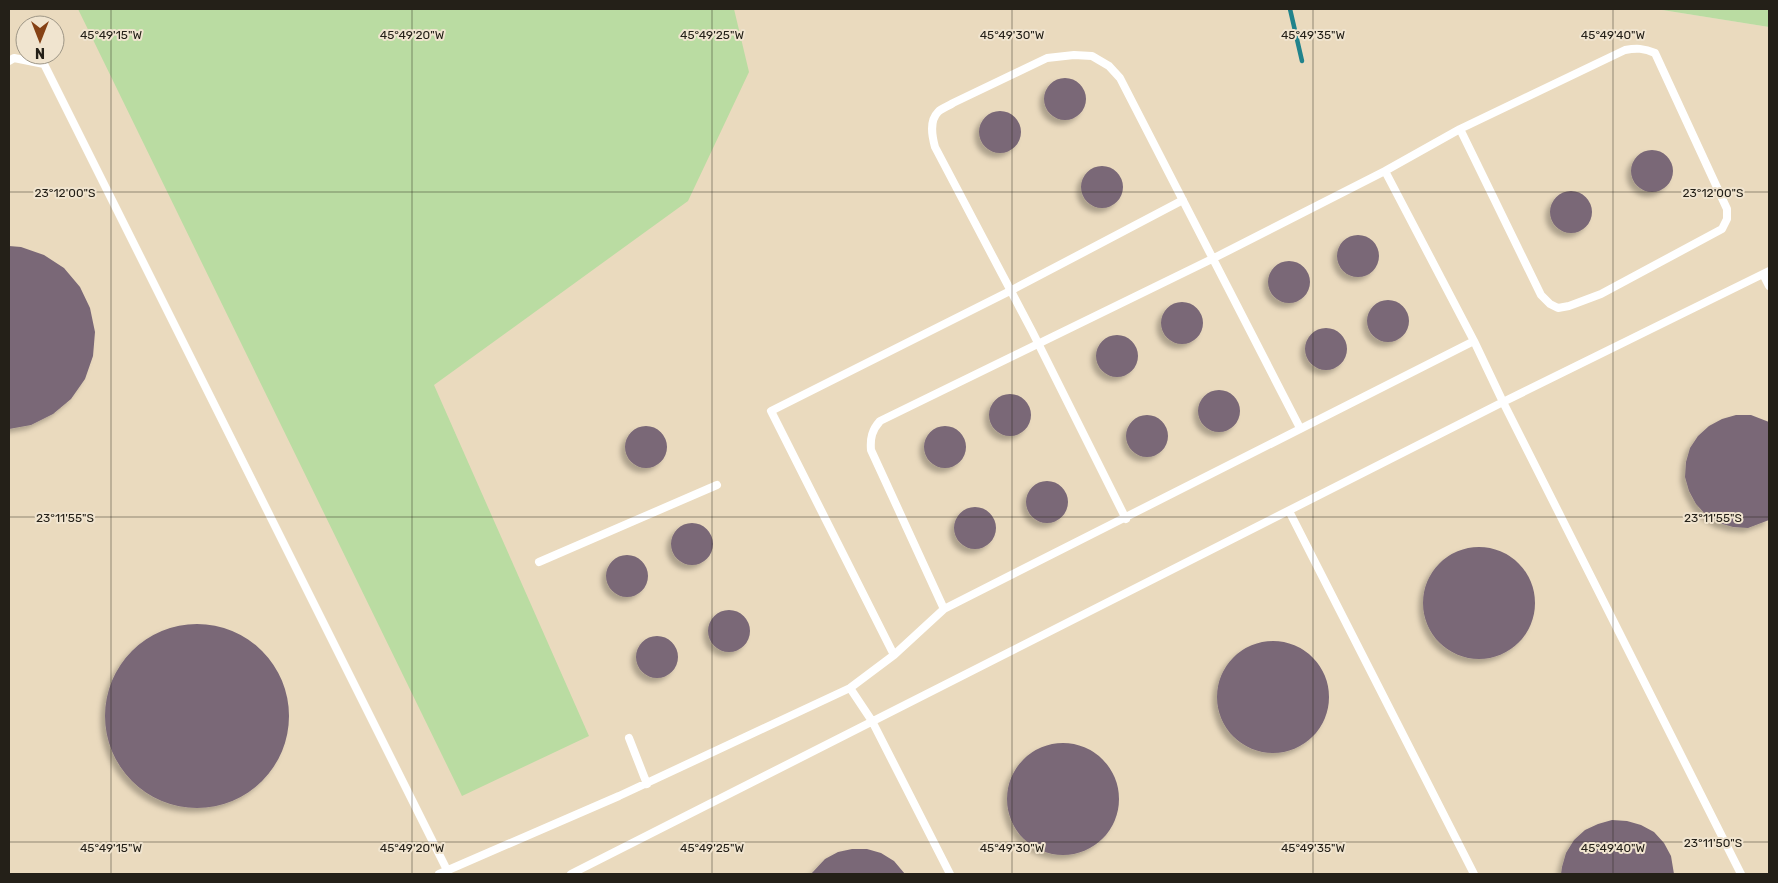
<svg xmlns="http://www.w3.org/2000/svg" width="1778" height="883" font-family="Rubik,sans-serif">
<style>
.built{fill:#eadabe;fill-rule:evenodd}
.green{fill:#badca2}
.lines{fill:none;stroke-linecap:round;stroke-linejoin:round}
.stream{stroke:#21838c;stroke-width:4.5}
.building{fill:#7a6877;filter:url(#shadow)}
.service{stroke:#fff;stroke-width:8}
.ticks{fill:none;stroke:#242018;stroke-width:1;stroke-opacity:0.45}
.ticks-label{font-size:12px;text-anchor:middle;fill:#242018;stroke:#f0e4cf;stroke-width:4;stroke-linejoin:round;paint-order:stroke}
</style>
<defs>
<filter id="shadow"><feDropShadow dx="-4.5" dy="4.5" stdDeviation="2.5" flood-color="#0004"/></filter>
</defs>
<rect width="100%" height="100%" fill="#f0e4cf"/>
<!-- built -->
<path class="built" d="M9,9H1656L1769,27V874H9ZM25,25H55V55H25Z"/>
<!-- green -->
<path class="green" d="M78,9H734L749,72L688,201L434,385L589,736L462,796Z
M1656,9H1769V27Z"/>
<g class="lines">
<!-- stream -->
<path class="stream" d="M1290,9L1302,61"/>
</g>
<!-- building -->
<path class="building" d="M1044 99a21 21 0 1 1 42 0a21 21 0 1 1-42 0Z
M979 132a21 21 0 1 1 42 0a21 21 0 1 1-42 0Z
M1631 171a21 21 0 1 1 42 0a21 21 0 1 1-42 0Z
M1081 187a21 21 0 1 1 42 0a21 21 0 1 1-42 0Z
M1550 212a21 21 0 1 1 42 0a21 21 0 1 1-42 0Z
M1337 256a21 21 0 1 1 42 0a21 21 0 1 1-42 0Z
M9,246L21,247L44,255L64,268L80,287L90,308L95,332L93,356L85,379L71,399L53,414L31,425L9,429Z
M1268 282a21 21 0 1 1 42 0a21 21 0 1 1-42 0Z
M1367 321a21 21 0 1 1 42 0a21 21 0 1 1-42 0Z
M1161 323a21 21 0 1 1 42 0a21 21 0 1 1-42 0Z
M1305 349a21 21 0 1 1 42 0a21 21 0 1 1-42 0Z
M1096 356a21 21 0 1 1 42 0a21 21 0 1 1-42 0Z
M1198 411a21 21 0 1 1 42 0a21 21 0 1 1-42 0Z
M989 415a21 21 0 1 1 42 0a21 21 0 1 1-42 0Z
M1736,415H1751L1769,422V520L1748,528L1733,527L1719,523L1706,515L1696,504L1689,491L1685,477L1686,462L1690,448L1698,436L1709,426L1722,419Z
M1126 436a21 21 0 1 1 42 0a21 21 0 1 1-42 0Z
M924 447a21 21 0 1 1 42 0a21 21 0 1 1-42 0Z
M625 447a21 21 0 1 1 42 0a21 21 0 1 1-42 0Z
M1026 502a21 21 0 1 1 42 0a21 21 0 1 1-42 0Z
M954 528a21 21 0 1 1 42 0a21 21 0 1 1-42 0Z
M671 544a21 21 0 1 1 42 0a21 21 0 1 1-42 0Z
M1423 603a56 56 0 1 1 112 0a56 56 0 1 1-112 0Z
M606 576a21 21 0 1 1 42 0a21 21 0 1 1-42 0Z
M708 631a21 21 0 1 1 42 0a21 21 0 1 1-42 0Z
M105 716a92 92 0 1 1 184 0a92 92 0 1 1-184 0Z
M636 657a21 21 0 1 1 42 0a21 21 0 1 1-42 0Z
M1217 697a56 56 0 1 1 112 0a56 56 0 1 1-112 0Z
M1007 799a56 56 0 1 1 112 0a56 56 0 1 1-112 0Z
M1612,820L1627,821L1641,825L1654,832L1664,843L1671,856L1674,874H1561L1562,867L1566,853L1574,840L1585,830L1598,824Z
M852,849H867L881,853L894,861L905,874H811L825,859L838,852Z"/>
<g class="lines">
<!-- service -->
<path class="service" d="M9,61L14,58L44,64L447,870
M1460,129L1541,295L1550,304L1558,308L1569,306L1601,294L1722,229L1727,219V209L1655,53C1644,48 1636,48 1625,50L1460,129L1385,171L1214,258L880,421C872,430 870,438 871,450L944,609C1121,521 1297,430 1474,341
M1385,171L1474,341L1503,402L1741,874
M1763,274L1769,286
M1289,511L1474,874
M1126,519L1032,331L935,147C932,136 929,121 938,112C942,108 949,106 953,103L1047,58L1074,55L1092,56L1109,66L1120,78L1300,428
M539,562L717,485
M894,655L771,411L1010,291L1183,200
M850,688L872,721L950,874
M629,738L647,784
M439,874L619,796L850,688L894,655L944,609
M571,874L1503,402L1769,271"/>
</g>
<!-- ticks -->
<path class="ticks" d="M111,9V874M412,9V874M712,9V874M1012,9V874M1313,9V874M1613,9V874M9,192H1769M9,517H1769M9,842H1769"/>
<g class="ticks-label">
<text x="111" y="39">45°49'15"W</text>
<text x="412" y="39">45°49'20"W</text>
<text x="712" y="39">45°49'25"W</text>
<text x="1012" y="39">45°49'30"W</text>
<text x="1313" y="39">45°49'35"W</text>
<text x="1613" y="39">45°49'40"W</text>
<text x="1713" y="197">23°12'00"S</text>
<text x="65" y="197">23°12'00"S</text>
<text x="1713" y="522">23°11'55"S</text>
<text x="65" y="522">23°11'55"S</text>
<text x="1713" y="847">23°11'50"S</text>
<text x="111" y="852">45°49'15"W</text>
<text x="412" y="852">45°49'20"W</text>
<text x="712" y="852">45°49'25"W</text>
<text x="1012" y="852">45°49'30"W</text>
<text x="1313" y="852">45°49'35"W</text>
<text x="1613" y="852">45°49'40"W</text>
</g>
<!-- border -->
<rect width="1778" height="883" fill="none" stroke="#242018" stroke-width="20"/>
<!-- north arrow -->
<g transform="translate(40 40) rotate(180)"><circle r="24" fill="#f0e4cf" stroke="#9e9686"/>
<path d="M0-4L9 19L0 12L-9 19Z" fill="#854115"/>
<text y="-8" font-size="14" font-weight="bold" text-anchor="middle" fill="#242018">N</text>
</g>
</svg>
